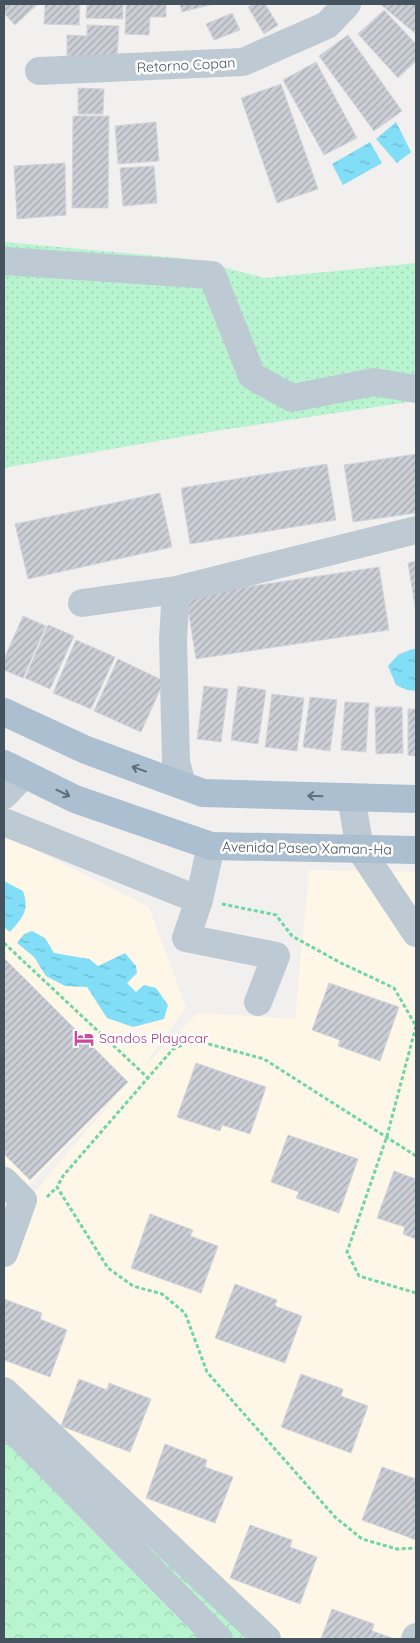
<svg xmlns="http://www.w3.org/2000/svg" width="420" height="1643" font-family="Quicksand,sans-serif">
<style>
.commercial{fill:#fef7e7}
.grass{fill:url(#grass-dots)}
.forest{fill:url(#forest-crowns)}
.water{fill:url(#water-ripples)}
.building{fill:url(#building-hatch);stroke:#d3d5dc}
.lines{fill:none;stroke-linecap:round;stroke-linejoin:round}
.path{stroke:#6dd6a2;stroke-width:3;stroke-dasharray:4 2.5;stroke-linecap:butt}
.minor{stroke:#becad3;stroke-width:28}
.major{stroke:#acbfd1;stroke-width:28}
.oneway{stroke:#5f6e7c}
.labels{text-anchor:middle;stroke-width:5;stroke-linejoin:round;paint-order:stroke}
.street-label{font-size:14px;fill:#45535f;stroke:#fff}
.hotel-label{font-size:14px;fill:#b23c85;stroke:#fff;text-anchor:start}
</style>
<defs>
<pattern id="grass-dots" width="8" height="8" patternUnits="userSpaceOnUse" patternTransform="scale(1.25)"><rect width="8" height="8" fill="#b9f4d0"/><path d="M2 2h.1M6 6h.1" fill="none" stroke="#a0d3b5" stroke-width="1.8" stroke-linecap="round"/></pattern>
<pattern id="forest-crowns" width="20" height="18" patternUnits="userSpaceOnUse" patternTransform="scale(1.25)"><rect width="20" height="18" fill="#b9f4d0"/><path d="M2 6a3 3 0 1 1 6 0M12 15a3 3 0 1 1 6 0" fill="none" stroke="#a0d3b5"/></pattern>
<pattern id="water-ripples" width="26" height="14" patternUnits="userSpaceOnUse" patternTransform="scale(1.25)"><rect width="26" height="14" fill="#81def6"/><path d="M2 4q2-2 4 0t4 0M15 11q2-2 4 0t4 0" fill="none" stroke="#6bb7ca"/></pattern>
<pattern id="building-hatch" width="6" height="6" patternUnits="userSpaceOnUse" patternTransform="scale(1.25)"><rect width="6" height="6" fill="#cbced5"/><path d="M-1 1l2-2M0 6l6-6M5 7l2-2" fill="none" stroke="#a7aab0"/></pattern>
</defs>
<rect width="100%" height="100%" fill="#f2efef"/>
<!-- commercial -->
<path class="commercial" d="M4,834L149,907L186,1007L144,1066L197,1013L295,1019L309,870L416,872V1639H255L4,1383V1265L29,1199L117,1095L28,1186L4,1162Z"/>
<!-- grass -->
<path class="grass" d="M4,242L190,259L265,278L416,263V401L209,432L4,468Z"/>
<!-- forest -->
<path class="forest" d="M4,1383L255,1639H4Z"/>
<!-- water -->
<path class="water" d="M396,122L411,152L397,163L376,139Z
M370,142L382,163L343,185L332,164Z
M412,649H416V691L407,690L396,685L388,666L398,655Z
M4,881L23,891C30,911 22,918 10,932L4,927Z
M32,931L45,938L54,953L89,959L98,966L125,953L136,966L137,973L127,983L136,992L144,985L156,988L168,1005L164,1019L133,1027L107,1018L87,987L65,986L46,976L34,957L17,943L24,934Z"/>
<!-- building -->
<path class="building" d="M4,4H38L15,25L4,13Z
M45,4H80L79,25L44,24Z
M87,4H123V19L86,18Z
M126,4H166V17H150L149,35L125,34Z
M180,4H213L182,12Z
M254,4H265L278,25L264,34L248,7Z
M380,4H416V34Z
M384,10L416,44V64L415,62L398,78L358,34Z
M232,13L240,30L214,40L206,24Z
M87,25L119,26L117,58L67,56V35L87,36Z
M348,35L402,111L374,131L319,56Z
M316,62L357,138L324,155L283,80Z
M281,84L318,189L277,203L241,98Z
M78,88L104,89L103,114H78Z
M73,116H109L108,208H72Z
M156,122L159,161L118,164L115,126Z
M65,163L66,215L17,219L14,166Z
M154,166L157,203L123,206L120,168Z
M416,454V513L353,522L344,465Z
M327,464L336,520L190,544L181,488Z
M160,493L172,547L28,579L15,524Z
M416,561V613L408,563Z
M379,567L389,630L196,659L186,596Z
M23,616L46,626L23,678L4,670V659Z
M48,625L74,636L50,689L25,678Z
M76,640L115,657L91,709L53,693Z
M118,659L164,681L141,732L94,711Z
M204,686L228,689L221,742L197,739Z
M238,686L266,690L258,744L231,740Z
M272,694L304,698L297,751L265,747Z
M310,697L337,700L330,751L303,747Z
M345,702L369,703L366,752L341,750Z
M375,707H402L403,753L376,754Z
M408,709H416V756L408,755Z
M4,958L128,1082L30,1180L4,1154Z
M329,983L399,1007L380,1061L338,1046L340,1040L312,1030Z
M196,1063L266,1087L250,1134L222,1125L220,1131L177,1117Z
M288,1135L358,1159L339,1213L296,1198L299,1192L271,1182Z
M394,1171L416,1179V1239L403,1234L405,1227L377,1218Z
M150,1214L193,1230L190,1236L218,1246L201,1293L131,1268Z
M235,1284L277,1300L275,1306L302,1316L285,1363L215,1338Z
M4,1299L42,1313L40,1319L67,1330L50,1377L4,1360Z
M301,1374L343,1389L341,1396L368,1406L351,1453L281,1427Z
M79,1379L107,1390L109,1383L151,1399L130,1452L61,1426Z
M165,1444L207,1460L205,1467L233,1477L215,1523L146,1498Z
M382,1467L416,1479V1540L362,1520Z
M250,1525L292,1540L290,1547L317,1557L300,1604L230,1578Z
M332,1609L374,1624L372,1631L395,1639H321Z"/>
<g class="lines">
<!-- path -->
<path class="path" d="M222,904L276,915L292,936L341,963L394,988L416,1026
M4,943L148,1078
M416,1026L387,1136L347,1252L359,1276L416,1293
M416,1156L264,1059L194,1040L173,1049L63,1176L57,1187L108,1268L133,1286L162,1294L185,1313L207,1372L335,1517L362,1539L397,1549L416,1548
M47,1197L57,1187"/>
<!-- minor -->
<path class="minor" d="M39,71L243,62L327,25L347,4
M4,261L212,275L252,376L292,398L374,382L416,389
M176,590L173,639L176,762L182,785
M82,603L176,590L416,530
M4,795L24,774
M351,797L360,849L416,933
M4,822L199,900L211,846
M199,900L186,938L276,956L258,1002
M4,1181L23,1200L4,1253
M4,1391L267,1639
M4,1420L219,1639
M415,1639L416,1637"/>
<!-- major -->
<path class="major" d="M4,712L86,750L203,793L416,799
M4,764L75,799L211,846L416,850"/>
</g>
<!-- one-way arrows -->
<defs><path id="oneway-shaft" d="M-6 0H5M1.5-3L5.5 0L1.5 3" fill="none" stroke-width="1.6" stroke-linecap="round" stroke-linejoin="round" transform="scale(1.25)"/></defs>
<g class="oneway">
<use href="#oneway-shaft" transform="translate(139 769) rotate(-160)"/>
<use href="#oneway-shaft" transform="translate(63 793) rotate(26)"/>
<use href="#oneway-shaft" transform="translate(315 796) rotate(-178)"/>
</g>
<!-- icons -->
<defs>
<symbol id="hotel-bare" viewBox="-9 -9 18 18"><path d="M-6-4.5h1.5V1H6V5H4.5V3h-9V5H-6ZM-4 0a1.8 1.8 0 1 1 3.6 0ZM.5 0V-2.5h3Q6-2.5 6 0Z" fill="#d1479c" stroke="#fff" stroke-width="2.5" paint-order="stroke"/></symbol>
</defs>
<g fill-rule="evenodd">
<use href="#hotel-bare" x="70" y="1024" width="28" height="28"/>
</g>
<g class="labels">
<!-- street labels -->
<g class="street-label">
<text transform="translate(186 65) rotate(-3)" y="5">Retorno Copan</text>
<text transform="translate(307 848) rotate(1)" y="5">Avenida Paseo Xaman-Ha</text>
</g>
<!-- hotel labels -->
<g class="hotel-label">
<text x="99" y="1043">Sandos Playacar</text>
</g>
</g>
<!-- border -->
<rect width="420" height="1643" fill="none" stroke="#45535f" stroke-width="10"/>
</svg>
